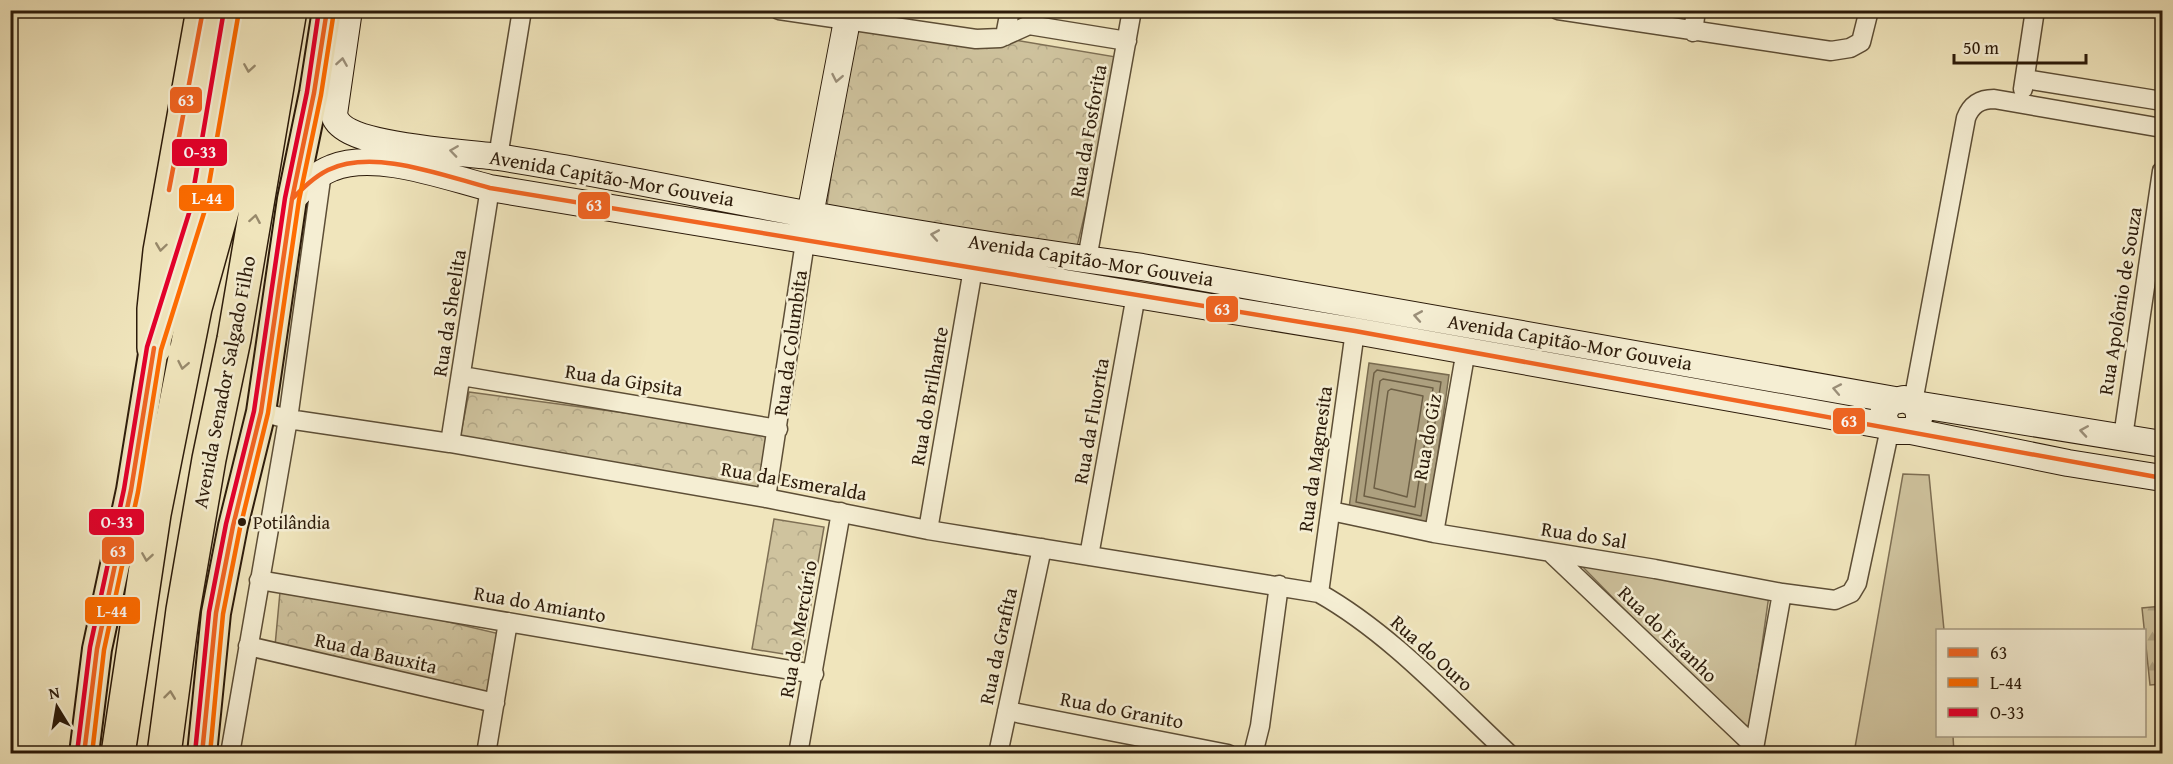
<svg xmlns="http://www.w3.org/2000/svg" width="2173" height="764" font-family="'Gentium Book Plus',serif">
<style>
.grass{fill:#cfc39e;stroke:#7e6f54;stroke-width:1.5}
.forest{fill:url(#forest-firs);stroke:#7e6f54;stroke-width:1.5}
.park{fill:url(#park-crowns);stroke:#7e6f54;stroke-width:1.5}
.water{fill:#ada07f;stroke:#796b50;stroke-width:1.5}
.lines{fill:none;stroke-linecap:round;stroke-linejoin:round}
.shore{stroke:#6c5e44;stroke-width:1.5}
.street-casing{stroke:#5d4e36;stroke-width:21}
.secondary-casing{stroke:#2c1b0a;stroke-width:28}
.primary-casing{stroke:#2c1b0a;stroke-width:32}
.highway-casing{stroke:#2c1b0a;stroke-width:36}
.street{stroke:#f5eed3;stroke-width:18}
.secondary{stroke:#f5eed3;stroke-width:26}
.primary{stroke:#f0e5bc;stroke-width:28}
.highway{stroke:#f0e5bc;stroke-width:33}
.bus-1-casing{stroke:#f5eed3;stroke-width:9}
.bus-2-casing{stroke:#f5eed3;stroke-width:9}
.bus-3-casing{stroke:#f5eed3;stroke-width:9}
.bus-1{stroke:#f26522;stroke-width:4.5}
.bus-2{stroke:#ff6c00;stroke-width:4.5}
.bus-3{stroke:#e4002b;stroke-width:4.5}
.oneway{stroke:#9b8f79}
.oneway2{stroke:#988a6c}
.bus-dot{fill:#2c1b0a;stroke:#f5eed3;stroke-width:2}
.labels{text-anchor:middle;stroke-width:5;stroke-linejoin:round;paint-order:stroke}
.bus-label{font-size:18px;fill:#2c1b0a;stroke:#f5eed3;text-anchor:start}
.street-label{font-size:20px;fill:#2c1b0a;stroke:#f5eed3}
.line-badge{stroke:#f5eed3;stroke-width:2}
.badge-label{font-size:16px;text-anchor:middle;font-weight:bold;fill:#fff}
</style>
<defs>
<pattern id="forest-firs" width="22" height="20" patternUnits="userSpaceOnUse" patternTransform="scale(1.5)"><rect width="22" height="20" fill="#cfc39e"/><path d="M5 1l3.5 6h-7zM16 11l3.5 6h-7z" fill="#b2a787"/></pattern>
<pattern id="park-crowns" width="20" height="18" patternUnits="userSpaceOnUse" patternTransform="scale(1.5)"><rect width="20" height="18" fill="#cfc39e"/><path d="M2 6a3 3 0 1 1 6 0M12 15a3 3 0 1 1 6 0" fill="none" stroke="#b2a787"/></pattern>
</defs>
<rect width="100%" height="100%" fill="#f0e5bc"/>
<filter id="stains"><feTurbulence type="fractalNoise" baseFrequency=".00333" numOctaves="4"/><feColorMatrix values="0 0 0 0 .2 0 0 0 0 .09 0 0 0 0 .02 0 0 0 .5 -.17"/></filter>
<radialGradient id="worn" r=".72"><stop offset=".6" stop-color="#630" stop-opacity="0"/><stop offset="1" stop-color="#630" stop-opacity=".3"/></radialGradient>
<!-- grass -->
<path class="grass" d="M1903,474L1929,475L1944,630H1938V736H1953L1954,753H1854Z
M1575,559L1769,595L1749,737Z"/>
<!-- forest -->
<path class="forest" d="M2162,606V684L2150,685L2142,608Z"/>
<!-- park -->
<path class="park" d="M852,27L985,48L1015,40L1122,58L1075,255L826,212Z
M469,392L767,432L765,495L460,438Z
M774,519L824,527L802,657L752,649Z
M280,592L389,608L500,634L490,695L275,646Z"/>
<!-- water -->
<path class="water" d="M1369,363L1449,375L1428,524L1349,508Z"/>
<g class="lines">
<!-- shore -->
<path class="shore" d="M1377,370L1441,382L1421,516L1356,502L1374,373Z
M1383,379L1433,388L1415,507L1364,496L1380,381Z
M1391,389L1423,396L1407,497L1374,488L1388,391Z"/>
<defs>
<path id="street" d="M779,10L976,39L1000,38L1029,25L1127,41
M1558,10L1831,51L1850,48L1861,42L1869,10
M1693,32L1696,10
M1005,36L1010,10
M2025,79L2162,101
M2023,89L2035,10
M498,157L522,10
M1087,259L1132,10
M462,376L778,429
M1913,402L1966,118C1971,105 1980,99 1994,99L2162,128
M261,412L288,419L450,443L766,498L928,530L1319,593C1390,633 1449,698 1509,754
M2123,437L2162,171
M450,443L490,188
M766,498L805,242
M1331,511L1434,533L1655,569L1782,593L1835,600L1851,593L1857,583L1890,428
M928,530L973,269
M1434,533L1466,350
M1551,553L1754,746
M1089,556L1136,295
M259,580L814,674
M1319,593L1355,331
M248,646L495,703
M1007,711L1228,754
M230,754L288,419L322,172
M486,754L508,622
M798,754L841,512
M998,754L1042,548
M1253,754L1260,726L1279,585
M1753,754L1782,593"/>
<path id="secondary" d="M349,10L334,114C340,148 466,152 498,157C601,173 703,195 806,214C917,234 1029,252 1142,267L1895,400
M292,199C304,187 316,174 332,168C376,150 446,177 490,188L1355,331L1887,426L1895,431H1911C1921,424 1921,414 1915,404L1904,399L1890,402L1883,414L1887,426
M807,231L849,10
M1915,404L2162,444
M1911,431L2068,463L2162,478"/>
<path id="primary" d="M84,754L97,649L131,490L154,348L197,212L232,10
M202,754L216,613L233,526L261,412L292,199L314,93L327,10"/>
<path id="highway" d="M154,348V309L160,251L203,10
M118,754L154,514L195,308L225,200L258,10
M164,754L183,610L209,459L234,339L290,10"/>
</defs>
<!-- street casing -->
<use href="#street" class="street-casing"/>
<!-- secondary casing -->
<use href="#secondary" class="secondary-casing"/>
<!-- primary casing -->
<use href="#primary" class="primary-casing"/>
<!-- highway casing -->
<use href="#highway" class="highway-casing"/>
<!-- street -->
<use href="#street" class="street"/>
<!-- secondary -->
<use href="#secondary" class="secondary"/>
<!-- primary -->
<use href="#primary" class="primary"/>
<!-- highway -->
<use href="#highway" class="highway"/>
<defs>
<path id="bus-1" d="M169,190L203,10
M292,199C303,188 314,177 328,170C374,148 444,176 490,188L1355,331L2162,478
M84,754L97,649L131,490L154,348
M202,754L216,613L233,526L261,412L292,199L314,93L327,10"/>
<path id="bus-2" d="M92,754L104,650L138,492L161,350L204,213L239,11
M210,754L223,614L240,528L268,413L299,200L321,95L334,11"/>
<path id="bus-3" d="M77,753L90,647L124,489L147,347L190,210L224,10
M195,753L209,612L226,524L254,411L285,198L307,92L319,10"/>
</defs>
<!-- bus-1 casing -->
<use href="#bus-1" class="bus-1-casing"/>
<!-- bus-2 casing -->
<use href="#bus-2" class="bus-2-casing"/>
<!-- bus-3 casing -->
<use href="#bus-3" class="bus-3-casing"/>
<!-- bus-1 -->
<use href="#bus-1" class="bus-1"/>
<!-- bus-2 -->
<use href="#bus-2" class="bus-2"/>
<!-- bus-3 -->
<use href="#bus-3" class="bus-3"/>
</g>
<!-- one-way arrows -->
<defs><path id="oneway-chevron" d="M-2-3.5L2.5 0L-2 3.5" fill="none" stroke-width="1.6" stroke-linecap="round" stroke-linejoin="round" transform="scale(1.5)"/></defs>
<g class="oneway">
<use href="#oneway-chevron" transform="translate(342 62) rotate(-81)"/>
<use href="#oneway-chevron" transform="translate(837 78) rotate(101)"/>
<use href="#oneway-chevron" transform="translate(454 151) rotate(-172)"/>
<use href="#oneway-chevron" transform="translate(935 235) rotate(-170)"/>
<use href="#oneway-chevron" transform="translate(1418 316) rotate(-170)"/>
<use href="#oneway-chevron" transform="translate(1837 389) rotate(-169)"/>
<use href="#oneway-chevron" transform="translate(2084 431) rotate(-171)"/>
</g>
<g class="oneway2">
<use href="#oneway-chevron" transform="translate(249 68) rotate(99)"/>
<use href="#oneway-chevron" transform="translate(255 219) rotate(-80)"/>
<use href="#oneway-chevron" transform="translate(161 247) rotate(98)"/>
<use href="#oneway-chevron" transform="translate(183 365) rotate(101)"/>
<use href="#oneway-chevron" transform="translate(147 557) rotate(99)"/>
<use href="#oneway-chevron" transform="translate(170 695) rotate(-83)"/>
</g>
<!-- markers -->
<circle class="bus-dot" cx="242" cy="522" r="5"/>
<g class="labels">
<!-- bus labels -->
<g class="bus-label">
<text x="253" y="529">Potilândia</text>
</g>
<!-- street labels -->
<g class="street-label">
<text transform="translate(1088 131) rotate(-80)" y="7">Rua da Fosforita</text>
<text transform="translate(612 178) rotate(10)" y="7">Avenida Capitão-Mor Gouveia</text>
<text transform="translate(1091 260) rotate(9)" y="7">Avenida Capitão-Mor Gouveia</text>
<text transform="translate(2120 301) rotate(-81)" y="7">Rua Apolônio de Souza</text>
<text transform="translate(449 313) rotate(-81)" y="7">Rua da Sheelita</text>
<text transform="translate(1570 342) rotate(10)" y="7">Avenida Capitão-Mor Gouveia</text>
<text transform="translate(790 343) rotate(-82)" y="7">Rua da Columbita</text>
<text transform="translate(624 380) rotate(9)" y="7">Rua da Gipsita</text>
<text transform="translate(224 382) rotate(-79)" y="7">Avenida Senador Salgado Filho</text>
<text transform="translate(929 396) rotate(-80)" y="7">Rua do Brilhante</text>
<text transform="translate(1091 421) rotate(-80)" y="7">Rua da Fluorita</text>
<text transform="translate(1427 437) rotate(-80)" y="7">Rua do Giz</text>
<text transform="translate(1315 459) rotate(-82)" y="7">Rua da Magnesita</text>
<text transform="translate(794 481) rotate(10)" y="7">Rua da Esmeralda</text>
<text transform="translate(1584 535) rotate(9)" y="7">Rua do Sal</text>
<text transform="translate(540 604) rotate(10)" y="7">Rua do Amianto</text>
<text transform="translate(798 629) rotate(-80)" y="7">Rua do Mercúrio</text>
<text transform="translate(1668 634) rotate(44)" y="7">Rua do Estanho</text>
<text transform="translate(998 646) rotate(-78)" y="7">Rua da Grafita</text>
<text transform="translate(376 653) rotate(13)" y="7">Rua da Bauxita</text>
<text transform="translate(1432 653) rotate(42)" y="7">Rua do Ouro</text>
<text transform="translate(1122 710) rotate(11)" y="7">Rua do Granito</text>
</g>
</g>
<g class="line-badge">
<rect x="169" y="86" width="34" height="28" rx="6" fill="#f26522"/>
<rect x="171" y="138" width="57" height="29" rx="6" fill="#e4002b"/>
<rect x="178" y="184" width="57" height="28" rx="6" fill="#ff6c00"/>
<rect x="577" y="191" width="34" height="29" rx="6" fill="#f26522"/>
<rect x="1205" y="295" width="34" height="28" rx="6" fill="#f26522"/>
<rect x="1832" y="407" width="34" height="28" rx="6" fill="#f26522"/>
<rect x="88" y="508" width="57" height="28" rx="6" fill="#e4002b"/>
<rect x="101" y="536" width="34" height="29" rx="6" fill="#f26522"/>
<rect x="84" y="596" width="57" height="29" rx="6" fill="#ff6c00"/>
</g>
<g class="badge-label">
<text x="186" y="106">63</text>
<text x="200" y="158">O-33</text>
<text x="207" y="204">L-44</text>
<text x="594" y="211">63</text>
<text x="1222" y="315">63</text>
<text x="1849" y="427">63</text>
<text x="117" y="528">O-33</text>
<text x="118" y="557">63</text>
<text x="112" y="617">L-44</text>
</g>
<!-- margin -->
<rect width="2173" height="764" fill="none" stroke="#f0e5bc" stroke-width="36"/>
<rect x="12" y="12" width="2149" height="740" fill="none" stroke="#2c1b0a" stroke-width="3"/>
<rect x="18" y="18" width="2137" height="728" fill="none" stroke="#2c1b0a" stroke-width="1.5"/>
<!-- legend -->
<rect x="1936" y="629" width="210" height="108" fill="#f5eed3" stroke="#a59a83" stroke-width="1.5"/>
<rect x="1948" y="648" width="30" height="9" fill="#f26522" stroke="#a59a83" stroke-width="1.5"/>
<text x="1990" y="659" font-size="18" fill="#2c1b0a">63</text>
<rect x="1948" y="678" width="30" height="9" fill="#ff6c00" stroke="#a59a83" stroke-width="1.5"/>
<text x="1990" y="689" font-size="18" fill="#2c1b0a">L-44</text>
<rect x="1948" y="708" width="30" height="9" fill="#e4002b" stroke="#a59a83" stroke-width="1.5"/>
<text x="1990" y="719" font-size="18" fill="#2c1b0a">O-33</text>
<!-- north arrow -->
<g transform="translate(57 707) rotate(349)" stroke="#f5eed3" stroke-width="4.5" paint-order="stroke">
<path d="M0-4.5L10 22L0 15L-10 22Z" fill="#2c1b0a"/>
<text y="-9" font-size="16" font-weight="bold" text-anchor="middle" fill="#2c1b0a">N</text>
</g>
<!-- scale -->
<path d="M1954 54v9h132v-9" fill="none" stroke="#2c1b0a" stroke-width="3"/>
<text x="1963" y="54" font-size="18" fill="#2c1b0a" stroke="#f5eed3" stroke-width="4.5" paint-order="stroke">50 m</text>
<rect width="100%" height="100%" filter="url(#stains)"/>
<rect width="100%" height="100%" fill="url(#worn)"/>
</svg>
